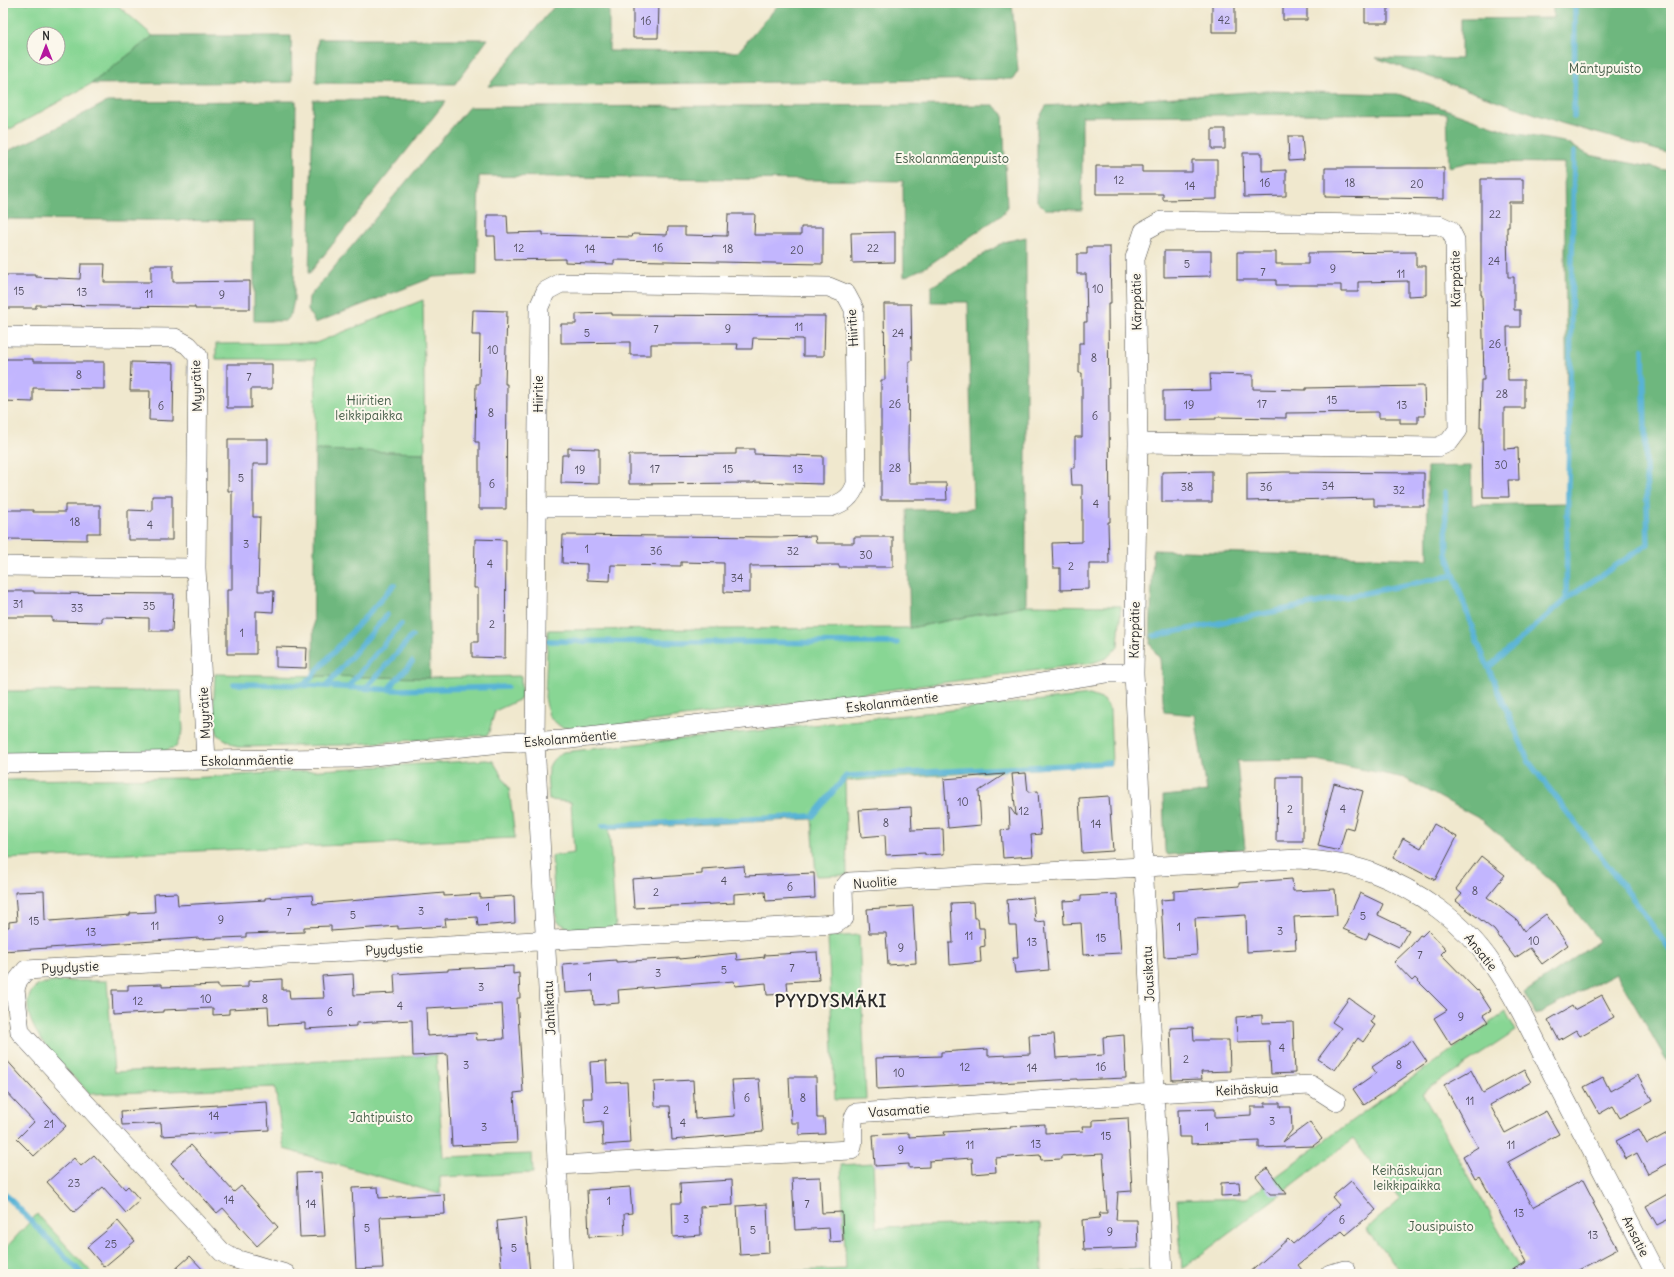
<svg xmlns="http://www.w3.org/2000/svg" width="1674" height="1277" font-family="Delius,sans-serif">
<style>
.green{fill:#88d694;stroke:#5a8060;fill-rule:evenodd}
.forest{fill:#6eb77e;stroke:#4c7154}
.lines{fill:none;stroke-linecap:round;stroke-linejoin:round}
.stream{stroke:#58b3d6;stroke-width:5.5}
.building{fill:#c2b6fe;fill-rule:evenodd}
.minor-casing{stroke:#494743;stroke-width:20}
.minor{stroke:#fff;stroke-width:19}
.labels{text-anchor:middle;stroke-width:4;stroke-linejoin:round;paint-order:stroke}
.number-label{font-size:11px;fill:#514e60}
.park-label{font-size:13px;fill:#475e4a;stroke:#fbf7ec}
.street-label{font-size:13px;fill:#2b2b2b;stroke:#fbf7ec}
.district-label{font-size:17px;font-weight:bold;letter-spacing:1px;fill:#2b2b2b;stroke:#fbf7ec}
</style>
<rect width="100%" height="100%" fill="#fbf7ec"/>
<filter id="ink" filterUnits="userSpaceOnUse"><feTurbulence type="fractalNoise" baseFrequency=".025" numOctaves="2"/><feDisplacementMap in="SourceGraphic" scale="8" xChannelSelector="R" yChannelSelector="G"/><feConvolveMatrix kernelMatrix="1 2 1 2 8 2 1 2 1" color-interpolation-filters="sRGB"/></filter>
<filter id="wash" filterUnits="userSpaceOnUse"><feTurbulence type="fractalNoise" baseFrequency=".012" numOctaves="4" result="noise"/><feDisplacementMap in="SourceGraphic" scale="16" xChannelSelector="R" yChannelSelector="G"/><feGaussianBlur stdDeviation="0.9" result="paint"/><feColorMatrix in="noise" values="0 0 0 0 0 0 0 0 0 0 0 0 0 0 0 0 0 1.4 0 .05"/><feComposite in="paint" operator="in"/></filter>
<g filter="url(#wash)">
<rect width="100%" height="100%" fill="#f0e8ce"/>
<!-- green -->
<path class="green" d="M3,3H115L153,36L91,84L12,128L3,131ZM34,34H58V58H34Z
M423,300L425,453L315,450L316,359H216V344L316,343Z
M1026,605L1121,606L1118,646L1107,658L1092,663L585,730L561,727L549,717L545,697L548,630L910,628Z
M215,674L430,678L521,676V699L495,711L488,735L341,745L237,747L218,735L213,718Z
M3,691H181L183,731L176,747L154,754L3,755Z
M1090,695L1104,700L1110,710L1112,764L845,781L847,875L816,876L812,819L609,829L616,928L572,930L558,922L555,913L552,856L574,853L571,802L549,800C548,779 542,764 563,752Z
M486,760L493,761L509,788L515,838L3,859V780L191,778Z
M859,935L866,1099L835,1100L828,937Z
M107,981L114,1072L436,1055L443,1157L532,1154L533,1173L440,1177V1194L284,1149L275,1087L90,1094C70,1072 25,1034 28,1002C29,995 32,989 39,985C52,980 91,981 107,981Z
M1506,1012L1516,1031L1422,1093L1523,1274H1403L1366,1229L1400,1200L1353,1139L1182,1269L1177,1200L1247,1198L1365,1111Z
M873,1163L876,1227L1041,1223L1042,1274H709L846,1269L841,1165Z
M37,1214L93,1274H3V1251Z
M1143,1270V1274H1059Z"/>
<!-- forest -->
<path class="forest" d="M557,3H609V51L738,52L780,3H1012L1018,71L1013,79L488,86Z
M1553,3H1671V154L1561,123L1376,58L1461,59V19L1553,18Z
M153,36H291L292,82L91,84Z
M318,39H488L455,84L316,83Z
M1264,91L1398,94L1445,109L1513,133L1564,142L1589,155L1671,171V1068L1616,973L1536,1015L1524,993L1599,941L1550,879L1482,820L1404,778L1316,760L1237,761L1245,849L1168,855L1165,851L1163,796L1207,792L1195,715L1164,712L1160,659L1150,644L1153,550L1428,559L1427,467L1471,466L1472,505L1568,503L1564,163L1469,162L1449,167L1447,113L1082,116V210L1045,209L1037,201V122L1046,106Z
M313,100L446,101L309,274Z
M296,101L294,300L291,314L285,321H254V221L3,219V153L39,137L107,102Z
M993,105L1003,114L1007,207L1003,214L926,267L904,277L903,181L479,176L477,275L434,277L315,323L308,310L309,297L469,107Z
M1026,237V605L910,628L907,510L973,509L968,302H931V287L1004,242Z
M315,450L425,453L430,678L313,676Z"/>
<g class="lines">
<!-- stream -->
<path class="stream" d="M1574,117L1575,3
M1445,492L1447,554L1476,639L1529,762L1640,908L1671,952
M1566,599L1574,152
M1154,636L1454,575
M547,641L897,643
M1488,668L1566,599L1648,544L1643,349
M234,684L304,685L397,690L507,687
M304,685L394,585
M326,686L387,615
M348,687L401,624
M366,688L412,636
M388,689L412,662
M603,826L813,816L846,776L1109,763
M3,1192L82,1274"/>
</g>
<g id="blocks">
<!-- building -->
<path class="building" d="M633,3H659L658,38H633Z
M1212,3H1235V32H1212Z
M1283,3H1307V20H1283Z
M1365,3H1388V23H1365Z
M1212,129H1225V149H1212Z
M1288,136H1302L1304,160L1289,161Z
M1243,153H1262V171L1286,170V196L1244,197Z
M1192,160H1217V199L1163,200V194H1096V166H1142V172H1192Z
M1325,168H1444V199L1325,197Z
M1481,179H1523V202H1509V227H1507L1508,277H1514V310H1520V327H1507L1508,380H1524V408H1504V449L1518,448L1519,480H1508L1509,497H1483L1482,427H1480L1481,380H1484L1482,295H1481Z
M728,214H755L754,235H801V227H823V264L614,260V264L565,262V259L496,260L495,236H487V215H507L508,233L543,232V235L632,237L633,234L667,235L668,227H685V235L727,236Z
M895,232V262L852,263L851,233Z
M1087,247H1110L1111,304H1108L1110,522H1108L1109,564H1089V589L1060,590V568H1053L1052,543L1082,542V485H1072L1071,468H1075V437H1082V373H1079V343H1084V322H1087L1086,274H1077V254H1087Z
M1164,251H1211V276L1164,277Z
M1237,252H1276V264H1308V253L1416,252V266H1426V295L1408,296V281L1358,282V292H1341V285H1276V280H1237Z
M81,264H105L104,282H151V265H173V282L250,281V309H195V307L36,305V308H3V275H36V277L80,279Z
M884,304H911L912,361H909L908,449L909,483H946L947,500H881V380H885Z
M473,310L507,311L505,384H507L506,509H479V442H475L476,384H479L480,335H472Z
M612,313V315L825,316L824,356H803V339L753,338L752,349H737L738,344H651V355H630V342L561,343V324H576V314Z
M3,359H33V362H104V389L33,388V402L3,401Z
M131,362L174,363L173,421L149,420L150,391H130Z
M227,364H272V389H251V408H227Z
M1210,374L1253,375V389L1306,390V388L1424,386L1425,416H1418V423H1400V418H1379V412L1286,413V418L1216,417V419L1163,420V391L1211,390Z
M228,439H268V464H253V517H260L258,591H274L273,612L256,611V654H227V590H232V491H228Z
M568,448L599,449V484L561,483L562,455H568Z
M736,449H754V454L823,456V484L754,482V483L629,484V455L736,454Z
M1212,471V502H1162V472Z
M1284,472L1424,473V506H1374V498L1247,501V473Z
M152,496H172V540H128V510L152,511Z
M65,505H100V533H87V540L3,539V510H33V512H65Z
M563,535L771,537L815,536L816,543H854V537H893V567H839V565L750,566V593L724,592V563L681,562V566L611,565L610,581L587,580V564L562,563Z
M475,539L506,540L505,658L472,657V642H478V588H474Z
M3,591H34V593L174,594L172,631H149V618L102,617V622L52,621V617H3Z
M276,647L307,648L306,668L276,667Z
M1026,773L1028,792L1038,791L1041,834L1031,835L1033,856L1003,858L1001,830L1010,829L1009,806L1016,816L1012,774Z
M1005,774L979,791L981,825L948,828L944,779Z
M1277,777H1303V841H1276Z
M1334,783L1363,791L1353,829L1346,827L1339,851L1318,846Z
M1109,796L1113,851L1082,853L1079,798Z
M911,807L912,830L943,829L944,854L925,855V853L886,855L885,835L861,837L859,810Z
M1434,824L1457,837L1435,880L1393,858L1403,838L1421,848Z
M1481,856L1505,875L1487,897L1517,920L1524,931L1546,914L1568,945L1542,964L1530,948L1515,958L1494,930L1456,901L1462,894L1456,889Z
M744,866L745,876L814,873L815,898L766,901L765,892L734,894V903L634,908L632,879L702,874V869Z
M1292,879L1293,891L1335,889L1337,915L1294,917L1296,949L1247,952L1246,915L1195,918L1197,955L1164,957L1161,900L1174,899V891L1239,886V883Z
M44,891L45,920L50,919V921L130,915V913L155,912L154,894L177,893L178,905L265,900V898L312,895L313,904L444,893V896L480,894V898L514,896L515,923L478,926L477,917L445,919L446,926L398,929V926L331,931V926L304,927V932L246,934V937L199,939V938L3,951V927H9V922L17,921L15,892Z
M1360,893L1383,904L1378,915L1409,930L1399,947L1369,933L1366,939L1343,929Z
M1117,894L1121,953L1083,955L1081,923L1064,924L1063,901L1081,900V896Z
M1033,897L1035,922L1045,921L1049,970L1015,973L1013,958H1018L1016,926H1009L1007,900Z
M973,902L974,918H978L979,928H984L985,946L980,947L981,962L950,965L949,943H953L951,903Z
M913,906L916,963L888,965L886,933H869L867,909Z
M1428,930L1446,949L1441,954L1477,991L1478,990L1491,1010L1483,1015L1488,1022L1451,1045L1434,1018L1447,1010L1415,978L1412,981L1394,962L1412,945L1420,935L1422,936Z
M817,952L819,980L787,982L788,994L767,995L766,983L735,986L734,981L618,990L619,1003L594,1005L593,991L565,993L563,964L616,960V962L680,958V959L736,953L737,960L765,957L764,955Z
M513,966V974L519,973L520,998H517L523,1092L514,1093L517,1143L452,1146L447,1054L413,1056L412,1020L356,1023V1026L305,1029V1023L269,1025L268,1007L229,1009V1014L213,1015V1008L163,1010V1012L113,1015L112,990H128V985L162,984V987L218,985V988L248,987V981L282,979V990H289L290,999L324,998L322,976L353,974L354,995L395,993L394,974L448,971V969ZM502,1004L504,1039L477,1040L476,1033L427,1036L426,1008Z
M1602,995L1614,1017L1580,1036L1576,1030L1559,1040L1548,1020L1572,1006L1574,1010Z
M1349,998L1374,1016L1370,1022L1375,1025L1363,1042L1358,1038L1335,1070L1318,1059L1341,1028L1332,1022Z
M1262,1015V1023L1293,1022L1295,1073L1271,1074L1269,1041L1237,1042L1236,1017Z
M1193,1027L1194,1040H1229L1230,1071L1201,1072L1202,1079L1172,1080L1170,1028Z
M1054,1034L1056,1058L1104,1055L1103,1037L1124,1035L1126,1078L1077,1080V1079L877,1089L876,1058L941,1056V1052L988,1049V1056L1030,1054L1029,1035Z
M1412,1040L1427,1062L1364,1105L1353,1089L1376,1073L1372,1067Z
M3,1056L66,1126L34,1156L17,1139L34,1122L3,1089Z
M606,1061L607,1083L627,1082L630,1143L603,1145L602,1121L585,1123L583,1098H592L590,1062Z
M1471,1070L1483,1093L1524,1070L1531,1082L1490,1105L1505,1133L1546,1111L1559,1134L1508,1162L1533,1207L1583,1180L1595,1203H1593L1618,1249L1571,1274H1504L1527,1262L1480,1177L1475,1179L1463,1156L1478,1147L1444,1085Z
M1638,1075L1652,1101L1620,1118L1613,1106L1599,1114L1584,1087L1603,1077L1610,1091Z
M789,1077H816L817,1118H824L825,1134L799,1135V1123H791Z
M759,1079L763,1132L672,1140L670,1106H655L654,1082L693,1080L695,1119L735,1116L732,1080Z
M267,1102L269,1130L162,1136L161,1123L122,1125L121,1111Z
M1265,1103H1280V1107H1291L1292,1130L1283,1142L1310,1122L1322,1139L1313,1146L1259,1148V1141L1191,1144V1137H1179L1178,1110L1215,1109V1117L1251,1115V1107H1265Z
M1128,1118L1132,1191L1118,1192L1116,1220H1137L1138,1248L1084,1250L1082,1220L1099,1218L1100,1213H1107L1103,1154L1061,1156V1159L1041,1160L1040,1155L995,1158L996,1172L973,1174L972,1158L929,1161V1167L909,1168V1164L875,1166L873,1135L909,1133V1137L945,1135L944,1132L1011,1128L1010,1126L1045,1124V1133L1083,1131L1082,1126H1093V1120Z
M1639,1129L1647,1144L1671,1131V1162L1648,1174L1637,1153L1626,1159L1616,1141Z
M191,1145L234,1192L241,1186L278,1227L257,1246L223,1208L217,1213L171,1163Z
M94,1155L125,1189L128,1186L140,1200L126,1213L103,1187L74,1212L47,1182L74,1158L81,1166Z
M1267,1168L1287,1194H1270L1256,1176Z
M321,1172L325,1236L300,1237L297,1173Z
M820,1177L822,1213L842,1212L843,1241L830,1242L829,1228L795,1230L792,1178Z
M732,1180L733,1205L700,1207L701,1235L673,1237L672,1203H681L680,1183Z
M1351,1181L1376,1210L1346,1235L1342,1231L1298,1265L1305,1274H1248L1288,1239L1293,1244L1339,1205L1332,1197Z
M1239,1182L1240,1195L1221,1196V1183Z
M378,1187L379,1198L444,1194L445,1214L380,1217L383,1268L356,1269L352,1188Z
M630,1187L632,1213L624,1214L625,1235L589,1237L587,1190Z
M1671,1192V1218L1657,1225L1646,1206Z
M767,1204L769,1253L740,1255L737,1206Z
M525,1218L530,1274H502L497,1221Z
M118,1221L135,1241L104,1267L87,1247Z
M190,1256L207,1274H170Z"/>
</g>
</g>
<g filter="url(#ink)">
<use href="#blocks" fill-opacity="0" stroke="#494743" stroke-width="1"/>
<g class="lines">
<defs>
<path id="minor" d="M3,336L175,338L188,345L198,356L196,568L206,761
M1138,443L1438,447L1449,442L1458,430L1455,240L1450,230L1439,225L1162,221L1144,231L1135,258L1138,443L1134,673L1163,1274
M538,507H831C844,502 851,498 856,484L854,309L846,294L829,287L561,283L546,291L539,307L535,742L563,1274
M3,566L196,568
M3,763L353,758L502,743L562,740L996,690L1106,673H1134
M558,1165L851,1150C856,1138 849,1124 856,1113L1154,1093L1311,1085L1336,1101
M286,1274L232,1258L222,1252L20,1032L15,989L18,980L26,970L835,924L844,918L843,889L849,882L1299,859C1323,861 1348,864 1371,872C1418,890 1464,922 1492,964C1519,1002 1538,1047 1560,1089C1592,1150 1624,1212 1656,1274
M1330,1274L1346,1270"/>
</defs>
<!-- minor casing -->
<use href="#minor" class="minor-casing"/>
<!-- minor -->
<use href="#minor" class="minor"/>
</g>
</g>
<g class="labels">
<!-- number labels -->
<g class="number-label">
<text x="1224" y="24">42</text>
<text x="646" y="25">16</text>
<text x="1119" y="184">12</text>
<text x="1265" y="187">16</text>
<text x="1350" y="187">18</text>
<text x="1417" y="188">20</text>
<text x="1190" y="190">14</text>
<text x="1495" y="218">22</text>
<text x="519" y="252">12</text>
<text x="658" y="252">16</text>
<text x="873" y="252">22</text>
<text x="590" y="253">14</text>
<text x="728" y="253">18</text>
<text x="797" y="254">20</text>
<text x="1494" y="265">24</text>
<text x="1187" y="268">5</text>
<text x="1333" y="273">9</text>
<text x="1263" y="276">7</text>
<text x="1401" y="278">11</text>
<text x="1098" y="293">10</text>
<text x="19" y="295">15</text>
<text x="82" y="296">13</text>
<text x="149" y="298">11</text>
<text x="222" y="299">9</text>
<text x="799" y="331">11</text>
<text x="656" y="333">7</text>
<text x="728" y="333">9</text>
<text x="587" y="337">5</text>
<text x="898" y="337">24</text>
<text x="1495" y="348">26</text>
<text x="493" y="354">10</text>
<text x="1094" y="362">8</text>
<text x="79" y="379">8</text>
<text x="249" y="381">7</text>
<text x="1502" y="398">28</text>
<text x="1332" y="404">15</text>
<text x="895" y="408">26</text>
<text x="1262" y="408">17</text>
<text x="1189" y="409">19</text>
<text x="1402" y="409">13</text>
<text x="161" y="410">6</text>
<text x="491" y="417">8</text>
<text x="1095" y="420">6</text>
<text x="1501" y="469">30</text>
<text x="895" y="472">28</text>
<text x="655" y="473">17</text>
<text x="728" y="473">15</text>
<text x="798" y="473">13</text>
<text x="580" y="474">19</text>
<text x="241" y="482">5</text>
<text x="492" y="488">6</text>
<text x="1328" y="490">34</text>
<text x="1187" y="491">38</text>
<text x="1266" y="491">36</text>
<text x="1399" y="494">32</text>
<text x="1096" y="508">4</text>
<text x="75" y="526">18</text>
<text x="150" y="529">4</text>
<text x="246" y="548">3</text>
<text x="587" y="553">1</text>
<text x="656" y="555">36</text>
<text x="793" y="555">32</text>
<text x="866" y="559">30</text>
<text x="490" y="568">4</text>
<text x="1071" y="570">2</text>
<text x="737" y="582">34</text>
<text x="18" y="608">31</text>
<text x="149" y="610">35</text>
<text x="77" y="612">33</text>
<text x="492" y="628">2</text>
<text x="242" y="637">1</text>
<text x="963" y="806">10</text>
<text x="1290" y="813">2</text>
<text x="1343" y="813">4</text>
<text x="1024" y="815">12</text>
<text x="886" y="827">8</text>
<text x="1096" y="828">14</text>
<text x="724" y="885">4</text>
<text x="790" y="891">6</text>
<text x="1475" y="895">8</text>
<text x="656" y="896">2</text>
<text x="488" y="911">1</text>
<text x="421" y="915">3</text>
<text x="289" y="916">7</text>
<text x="353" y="919">5</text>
<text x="1363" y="920">5</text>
<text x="221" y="924">9</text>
<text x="34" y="925">15</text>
<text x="155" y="930">11</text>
<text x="1179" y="931">1</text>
<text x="1280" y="935">3</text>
<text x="91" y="936">13</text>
<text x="969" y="940">11</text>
<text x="1101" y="942">15</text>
<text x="1534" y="945">10</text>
<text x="1032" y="946">13</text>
<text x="901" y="952">9</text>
<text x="1420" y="959">7</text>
<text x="792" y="972">7</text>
<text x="724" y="974">5</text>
<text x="658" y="977">3</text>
<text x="590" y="981">1</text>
<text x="481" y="991">3</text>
<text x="206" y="1003">10</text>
<text x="265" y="1003">8</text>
<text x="138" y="1005">12</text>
<text x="400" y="1010">4</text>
<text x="330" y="1016">6</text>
<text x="1461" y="1021">9</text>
<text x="1282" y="1052">4</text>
<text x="1186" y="1063">2</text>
<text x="466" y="1069">3</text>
<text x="1399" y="1069">8</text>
<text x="965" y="1071">12</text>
<text x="1101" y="1071">16</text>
<text x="1032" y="1072">14</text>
<text x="899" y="1077">10</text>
<text x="747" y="1102">6</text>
<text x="803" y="1102">8</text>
<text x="1470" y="1105">11</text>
<text x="606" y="1114">2</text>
<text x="214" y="1120">14</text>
<text x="1272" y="1125">3</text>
<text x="683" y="1127">4</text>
<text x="49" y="1128">21</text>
<text x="484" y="1131">3</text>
<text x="1207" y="1131">1</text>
<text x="1106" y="1140">15</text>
<text x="1036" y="1148">13</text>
<text x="970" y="1149">11</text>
<text x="1511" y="1149">11</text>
<text x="901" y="1154">9</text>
<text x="74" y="1187">23</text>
<text x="229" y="1204">14</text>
<text x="609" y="1205">1</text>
<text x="311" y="1208">14</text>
<text x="807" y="1208">7</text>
<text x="1519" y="1217">13</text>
<text x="686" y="1223">3</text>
<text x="1342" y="1224">6</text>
<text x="367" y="1232">5</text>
<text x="753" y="1234">5</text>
<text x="1110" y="1236">9</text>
<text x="1593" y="1239">13</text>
<text x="111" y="1248">25</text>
<text x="514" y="1252">5</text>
</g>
<!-- park labels -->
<g class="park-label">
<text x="1605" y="73">Mäntypuisto</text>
<text x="952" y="163">Eskolanmäenpuisto</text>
<text x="369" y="405">Hiiritien<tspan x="369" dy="15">leikkipaikka</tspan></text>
<text x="381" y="1122">Jahtipuisto</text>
<text x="1407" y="1175">Keihäskujan<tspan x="1407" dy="15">leikkipaikka</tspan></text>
<text x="1441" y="1231">Jousipuisto</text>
</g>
<!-- street labels -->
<g class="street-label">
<text transform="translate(1455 279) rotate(-91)" y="5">Kärppätie</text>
<text transform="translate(1136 302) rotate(-91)" y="5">Kärppätie</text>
<text transform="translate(852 328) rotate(-94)" y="5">Hiiritie</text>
<text transform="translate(196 386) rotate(-92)" y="5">Myyrätie</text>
<text transform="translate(538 394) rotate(-90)" y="5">Hiiritie</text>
<text transform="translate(1134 630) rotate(-89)" y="5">Kärppätie</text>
<text transform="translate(892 702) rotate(-7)" y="5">Eskolanmäentie</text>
<text transform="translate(204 713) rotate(-93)" y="5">Myyrätie</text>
<text transform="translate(570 738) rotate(-5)" y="5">Eskolanmäentie</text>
<text transform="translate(247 760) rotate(-1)" y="5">Eskolanmäentie</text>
<text transform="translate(875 882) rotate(-5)" y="5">Nuolitie</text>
<text transform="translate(394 949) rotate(-3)" y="5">Pyydystie</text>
<text transform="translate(1481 952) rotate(51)" y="5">Ansatie</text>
<text transform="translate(70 967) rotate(-3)" y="5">Pyydystie</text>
<text transform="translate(1148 974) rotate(-93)" y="5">Jousikatu</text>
<text transform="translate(549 1008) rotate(-93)" y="5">Jahtikatu</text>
<text transform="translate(1247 1089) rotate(-3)" y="5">Keihäskuja</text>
<text transform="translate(899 1110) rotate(-4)" y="5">Vasamatie</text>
<text transform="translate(1636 1236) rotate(63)" y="5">Ansatie</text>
</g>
<!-- district labels -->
<g class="district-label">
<text x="831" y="1007">PYYDYSMÄKI</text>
</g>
</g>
<!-- margin -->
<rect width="1674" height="1277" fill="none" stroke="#fbf7ec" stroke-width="16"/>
<!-- north arrow -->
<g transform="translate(46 46)"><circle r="19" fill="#fbf7ec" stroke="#a8a59f"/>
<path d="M0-3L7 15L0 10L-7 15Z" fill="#b5179e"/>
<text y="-6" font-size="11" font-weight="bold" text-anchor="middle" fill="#2b2b2b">N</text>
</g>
</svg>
